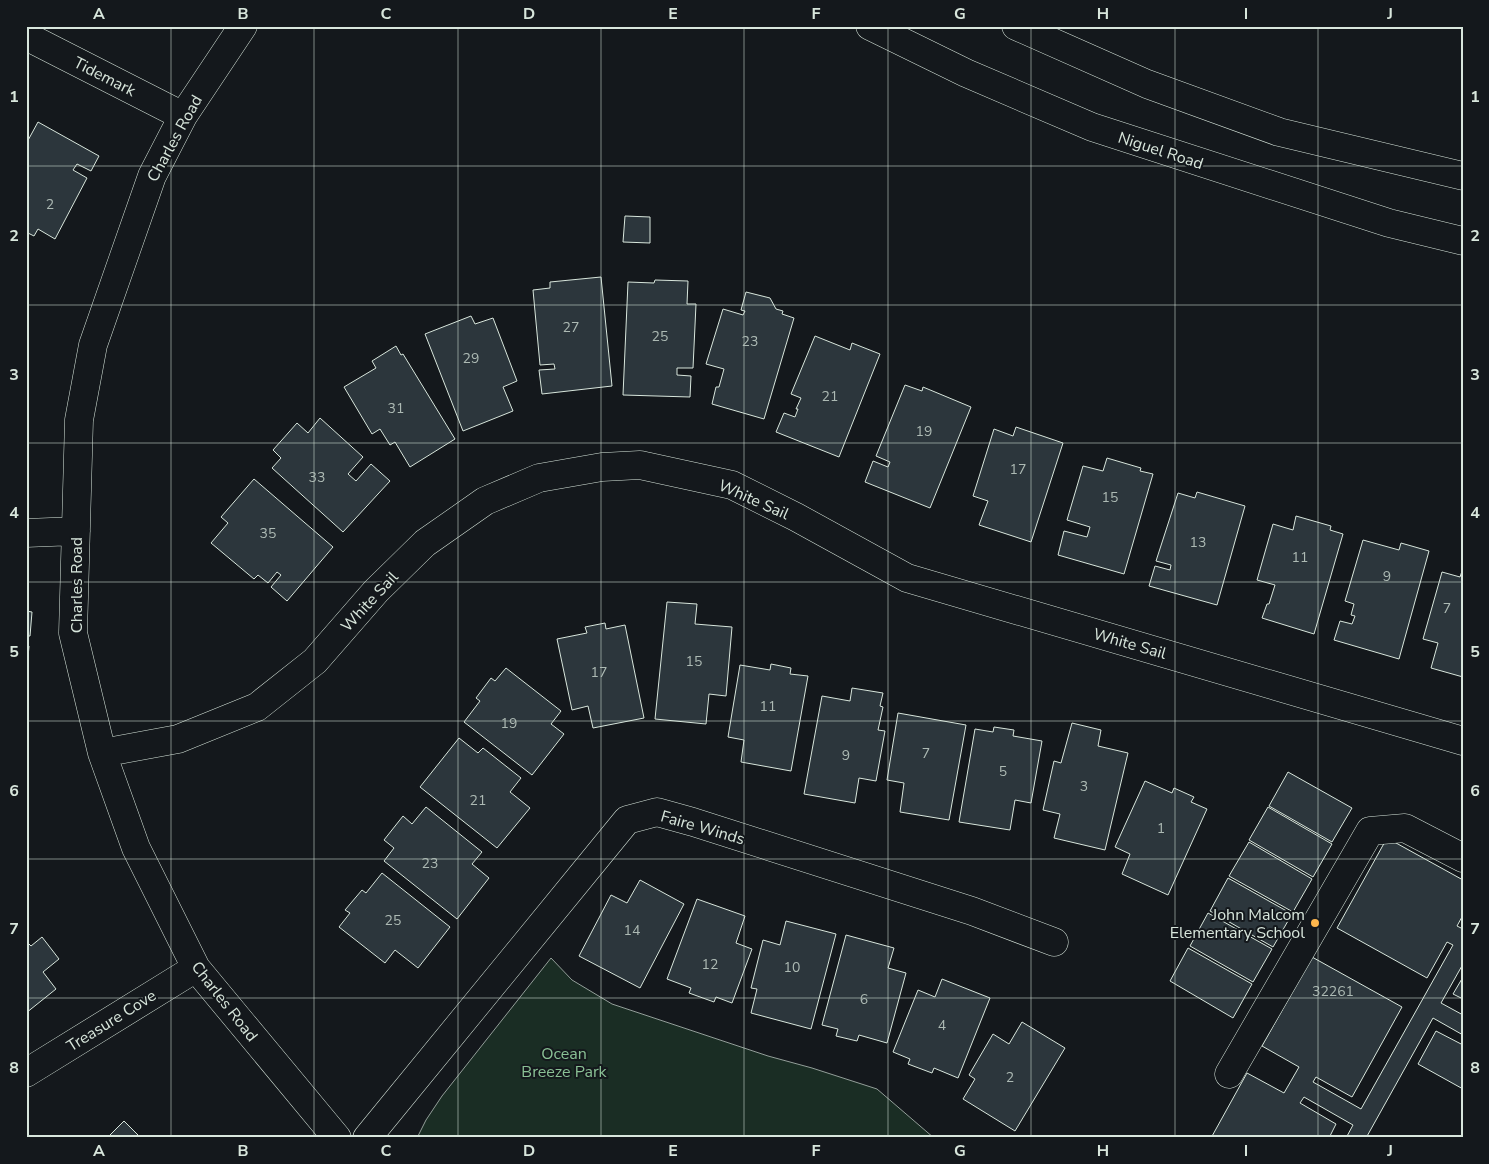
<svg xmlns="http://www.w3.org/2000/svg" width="1489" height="1164" font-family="'Nunito Sans',sans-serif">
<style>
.green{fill:#1a2d24;stroke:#939e99}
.building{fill:#2c363c;stroke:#d8e6dc}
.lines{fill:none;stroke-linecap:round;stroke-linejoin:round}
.minor-casing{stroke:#d8e6dc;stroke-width:29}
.major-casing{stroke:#d8e6dc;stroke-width:29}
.minor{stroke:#14181c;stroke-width:28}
.major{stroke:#14181c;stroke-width:28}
.grid{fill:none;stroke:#d8e6dc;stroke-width:1;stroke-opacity:0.55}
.poi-dot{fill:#ffb74d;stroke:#14181c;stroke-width:2}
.labels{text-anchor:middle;stroke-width:4;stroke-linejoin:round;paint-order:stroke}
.number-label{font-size:14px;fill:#adbab4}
.street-label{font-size:16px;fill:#d8e6dc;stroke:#14181c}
.poi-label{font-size:16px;fill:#d8e6dc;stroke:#14181c;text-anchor:end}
.park-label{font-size:16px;fill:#8ac095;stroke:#14181c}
.neatline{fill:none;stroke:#d8e6dc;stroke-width:2}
.grid-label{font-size:16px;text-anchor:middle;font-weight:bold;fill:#d8e6dc}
</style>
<rect width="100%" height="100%" fill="#14181c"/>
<!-- green -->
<path class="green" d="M551,958L572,980L612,1004L768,1056L812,1068L877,1089L934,1138H417L426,1120L442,1096Z"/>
<!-- building -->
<path class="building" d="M38,122L99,156L91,171L77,164L73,170L87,178L55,239L38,229L34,236L26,232V144Z
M625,216L650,217V243L623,242Z
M601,277L612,386L542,394L539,370L555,369L554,364L540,365L533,290L550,288V282Z
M655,280L688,281L687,304H696L693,368H677V375L691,376L690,397L623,395L628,282L654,283Z
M746,292L770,298L776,309L783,311L782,314L794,318L764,419L712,404L716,387H719L724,369L706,364L723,309L743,315L745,311L741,310Z
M471,316L475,324L493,318L517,381L503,387L513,411L463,431L425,334Z
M815,336L850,350L852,343L880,354L839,457L776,432L784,413L795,417L798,409H796L801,398L791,394Z
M396,346L401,355L403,354L455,439L410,467L395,442L390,445L380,429L372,434L344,387L376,368L372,361Z
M905,385L922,391L923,387L971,407L930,508L865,482L873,461L888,467L890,462L876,456Z
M320,418L363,457L348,474L356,481L371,464L390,481L343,532L272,468L281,458L273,450L297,423L308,433Z
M1016,427L1063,443L1031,542L979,525L988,501L973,496L994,429L1013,436Z
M1107,458L1141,468L1140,471L1153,474L1124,574L1058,555L1064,531L1087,537L1090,527L1067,520L1083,466L1103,471Z
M254,479L333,547L287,601L271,587L281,575L277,572L268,583L258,575L254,579L211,543L228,523L221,517Z
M1197,492L1245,506L1217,605L1149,586L1155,566L1170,570L1171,565L1156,561L1178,493L1195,498Z
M1296,516L1331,526L1330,530L1343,534L1314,634L1262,618L1267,604H1269L1275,585L1257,580L1273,524L1293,530Z
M1363,540L1399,550L1401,543L1429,551L1399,659L1334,640L1340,621L1352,624L1355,616L1351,615L1354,604L1345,601Z
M1463,568V677L1431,668L1438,643L1423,639L1442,572L1460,577Z
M667,602L697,604L695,624L732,627L726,696L709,694L706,724L655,719Z
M26,611L32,612L30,636H26Z
M605,623L606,629L625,625L644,718L593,728L588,706L572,710L557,639L587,633L585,627Z
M26,646H29L26,680Z
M771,664L791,668L790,674L808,676L791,771L741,762L744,740L728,737L740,665L770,670Z
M506,668L561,711L551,724L564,734L532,775L464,722L480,701L476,698L491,678L495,681Z
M852,688L883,693L880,706L883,707L878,730L885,731L876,781L859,778L855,803L804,794L822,696L850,701Z
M898,713L966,725L949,820L900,812L904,783L887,780Z
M1072,723L1101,730L1098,746L1128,753L1105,850L1054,838L1060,814L1043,810L1054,761L1061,763Z
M994,727L1014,730L1013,736L1042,741L1031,803L1015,800L1010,830L959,822L975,729L993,732Z
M459,738L478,753L483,748L521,778L510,792L530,808L497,848L420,787Z
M1288,772L1352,808L1332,842L1269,806Z
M1145,781L1172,793L1174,788L1194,797L1191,802L1207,809L1168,895L1122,874L1130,854L1115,847Z
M426,807L482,852L472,864L489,878L457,919L384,861L394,848L384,840L403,816L412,824Z
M1268,807L1332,844L1313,877L1249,840Z
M1387,838L1463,880V915L1457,926L1463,929V964L1441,1003L1463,1015V1035L1433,1018L1366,1138H1346L1353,1125L1304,1097L1300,1103L1336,1124L1329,1138H1211L1247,1073L1284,1093L1299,1067L1262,1046L1312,957L1402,1007L1352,1097L1316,1077L1313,1082L1361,1109L1453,945L1447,942L1427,978L1337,928Z
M1249,842L1312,879L1293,912L1229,876Z
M382,873L450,927L418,968L395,950L385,963L339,927L350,913L345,910L362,890L366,893Z
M1228,878L1292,914L1273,947L1210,911Z
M640,880L684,904L640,988L579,956L611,895L627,903Z
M697,899L745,916L736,943L752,949L732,1003L716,997L714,1002L689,993L691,988L667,979Z
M1208,913L1272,949L1253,982L1190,946Z
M786,921L836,934L811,1029L751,1013L757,989L751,988L763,940L780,945Z
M846,935L894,948L888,968L906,973L887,1043L859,1035L857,1041L836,1036L838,1029L822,1025Z
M42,937L59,959L43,972L56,989L26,1013V946L29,944L31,946Z
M1188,948L1252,984L1233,1018L1170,981Z
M1463,977V999L1453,994Z
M942,979L990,998L958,1078L934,1068L932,1073L908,1064L910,1059L893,1052L918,990L935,997Z
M1022,1022L1065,1048L1015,1131L963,1099L975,1079L969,1075L993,1034L1009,1044Z
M1436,1031L1463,1045V1089L1418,1064Z
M124,1121L141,1138H107Z"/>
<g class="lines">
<defs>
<path id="minor" d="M243,26L183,116L152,176L93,345L79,420L73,633L102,753L136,848L196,968L337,1138
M26,36L183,116
M26,533L76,531
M102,753L178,739L257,707L315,661L376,591L425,543L485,501L539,478L602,467L640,465L732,485L796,517L907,578L1463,741
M26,1073L196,968
M1229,1074L1370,831L1405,828L1463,858
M367,1138L627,820L657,812L693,822L972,911L1054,942"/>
<path id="major" d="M870,26L966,73L1092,127L1389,223L1463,241
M1016,26L1147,84L1279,132L1463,176"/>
</defs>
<!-- minor casing -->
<use href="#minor" class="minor-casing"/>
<!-- major casing -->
<use href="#major" class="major-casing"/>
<!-- minor -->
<use href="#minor" class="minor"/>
<!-- major -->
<use href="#major" class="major"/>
</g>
<!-- grid -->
<path class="grid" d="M171,26V1138M314,26V1138M458,26V1138M601,26V1138M744,26V1138M888,26V1138M1031,26V1138M1175,26V1138M1318,26V1138M26,166H1463M26,305H1463M26,443H1463M26,582H1463M26,721H1463M26,859H1463M26,998H1463"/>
<!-- markers -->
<circle class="poi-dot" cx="1315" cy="923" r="5"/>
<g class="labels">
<!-- number labels -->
<g class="number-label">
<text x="50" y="209">2</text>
<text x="571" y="332">27</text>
<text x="660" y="341">25</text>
<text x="750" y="346">23</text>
<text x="471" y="363">29</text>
<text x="830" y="401">21</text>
<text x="396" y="413">31</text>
<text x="924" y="436">19</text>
<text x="1018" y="474">17</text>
<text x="317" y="482">33</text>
<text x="1110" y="502">15</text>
<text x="268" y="538">35</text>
<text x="1198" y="547">13</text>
<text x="1300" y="562">11</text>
<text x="1387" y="581">9</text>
<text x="1447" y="613">7</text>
<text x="694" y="666">15</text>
<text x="599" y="677">17</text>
<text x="768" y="711">11</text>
<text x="509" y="728">19</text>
<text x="926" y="758">7</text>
<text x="846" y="760">9</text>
<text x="1003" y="776">5</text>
<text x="1084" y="791">3</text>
<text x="478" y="805">21</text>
<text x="1161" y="833">1</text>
<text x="430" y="868">23</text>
<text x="393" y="925">25</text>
<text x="632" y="935">14</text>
<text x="710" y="969">12</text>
<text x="792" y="972">10</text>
<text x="1333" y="996">32261</text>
<text x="864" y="1004">6</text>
<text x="942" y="1030">4</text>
<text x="1010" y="1082">2</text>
</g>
<!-- street labels -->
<g class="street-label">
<text transform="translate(105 76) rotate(27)" y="6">Tidemark</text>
<text transform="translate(174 138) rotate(-61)" y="6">Charles Road</text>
<text transform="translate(1161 150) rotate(18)" y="6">Niguel Road</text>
<text transform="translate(754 499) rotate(24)" y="6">White Sail</text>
<text transform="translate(76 585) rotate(-90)" y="6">Charles Road</text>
<text transform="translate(369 601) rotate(-47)" y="6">White Sail</text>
<text transform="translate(1130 643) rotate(16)" y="6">White Sail</text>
<text transform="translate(703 827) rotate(16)" y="6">Faire Winds</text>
<text transform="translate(225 1001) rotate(52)" y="6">Charles Road</text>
<text transform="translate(111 1020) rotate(-32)" y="6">Treasure Cove</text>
</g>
<!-- poi labels -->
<g class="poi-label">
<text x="1305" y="920">John Malcom<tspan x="1305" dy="18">Elementary School</tspan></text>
</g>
<!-- park labels -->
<g class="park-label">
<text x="564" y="1059">Ocean<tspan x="564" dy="18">Breeze Park</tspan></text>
</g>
</g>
<!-- border -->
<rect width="1489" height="1164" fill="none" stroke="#14181c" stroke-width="55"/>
<rect x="28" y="28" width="1434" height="1108" class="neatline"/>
<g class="grid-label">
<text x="99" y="19">A</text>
<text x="243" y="19">B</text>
<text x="386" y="19">C</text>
<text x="529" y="19">D</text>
<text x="673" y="19">E</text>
<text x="816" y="19">F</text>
<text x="960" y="19">G</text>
<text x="1103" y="19">H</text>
<text x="1246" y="19">I</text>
<text x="1390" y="19">J</text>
<text x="14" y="102">1</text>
<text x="1475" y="102">1</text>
<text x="14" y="241">2</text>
<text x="1475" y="241">2</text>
<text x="14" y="380">3</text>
<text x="1475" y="380">3</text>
<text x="14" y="518">4</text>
<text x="1475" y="518">4</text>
<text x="14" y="657">5</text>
<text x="1475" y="657">5</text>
<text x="14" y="796">6</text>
<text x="1475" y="796">6</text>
<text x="14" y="934">7</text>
<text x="1475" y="934">7</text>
<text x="14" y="1073">8</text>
<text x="1475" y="1073">8</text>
<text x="99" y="1156">A</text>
<text x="243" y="1156">B</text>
<text x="386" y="1156">C</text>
<text x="529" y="1156">D</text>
<text x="673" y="1156">E</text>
<text x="816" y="1156">F</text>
<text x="960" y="1156">G</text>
<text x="1103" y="1156">H</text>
<text x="1246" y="1156">I</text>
<text x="1390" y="1156">J</text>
</g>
</svg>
